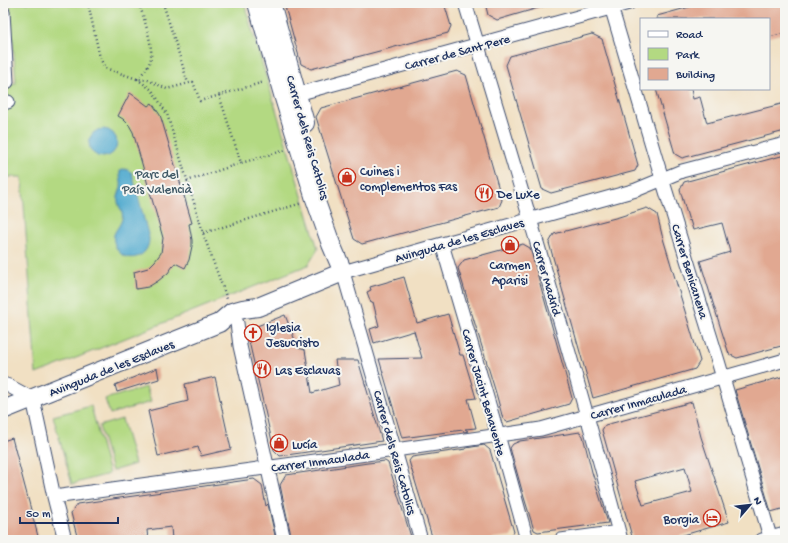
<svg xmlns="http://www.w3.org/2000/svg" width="788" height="543" font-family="'Gochi Hand',sans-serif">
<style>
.green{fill:#b3d982;stroke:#678470}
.water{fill:#52abcf;stroke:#366d96}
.building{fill:#e1a891;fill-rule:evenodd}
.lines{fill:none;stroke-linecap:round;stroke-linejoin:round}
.street-casing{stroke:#3b4a6d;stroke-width:15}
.secondary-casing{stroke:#3b4a6d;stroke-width:20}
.path{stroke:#3b4a6d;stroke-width:2.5;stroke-dasharray:1 3;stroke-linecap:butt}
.street{stroke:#fff;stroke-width:13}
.secondary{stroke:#fff;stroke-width:18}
.labels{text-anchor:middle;stroke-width:4;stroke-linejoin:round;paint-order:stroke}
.street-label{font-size:13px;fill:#1b2f5e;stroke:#f6f6f2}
.poi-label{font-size:13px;fill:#1b2f5e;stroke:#f6f6f2;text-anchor:start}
.park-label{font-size:13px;fill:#415a67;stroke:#f6f6f2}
</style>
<rect width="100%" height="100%" fill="#f6f6f2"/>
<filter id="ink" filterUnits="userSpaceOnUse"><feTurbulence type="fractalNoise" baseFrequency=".025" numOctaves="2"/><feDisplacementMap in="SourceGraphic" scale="8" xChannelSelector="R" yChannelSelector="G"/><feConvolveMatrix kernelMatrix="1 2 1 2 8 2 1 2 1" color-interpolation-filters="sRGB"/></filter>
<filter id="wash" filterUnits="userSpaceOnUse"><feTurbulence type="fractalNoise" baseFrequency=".012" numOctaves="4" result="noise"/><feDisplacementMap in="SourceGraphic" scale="16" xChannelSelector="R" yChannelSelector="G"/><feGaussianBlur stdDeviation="0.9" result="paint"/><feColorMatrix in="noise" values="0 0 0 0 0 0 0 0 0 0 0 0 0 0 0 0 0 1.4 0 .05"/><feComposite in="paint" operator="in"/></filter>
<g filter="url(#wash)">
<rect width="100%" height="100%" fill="#f1e0c3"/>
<!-- green -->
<path class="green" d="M10,3H244L318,249L308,265L36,374L22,177H3V84L16,83Z
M146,387L151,402L110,414L105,399Z
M91,406L109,474L72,484L53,416Z
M122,419L135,464L112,471L99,426Z"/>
<!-- water -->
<path class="water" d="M89 143a14 14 0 1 1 28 0a14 14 0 1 1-28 0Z
M124,169L128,170L132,173L149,238C150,259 123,266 115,245C110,232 119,230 122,219C124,213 119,208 118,202C117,196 120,192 121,187C122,182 119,176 120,171Z"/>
<g id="blocks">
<!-- building -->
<path class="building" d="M284,3H444L451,26L448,33L311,69L301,64Z
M485,3H545V6L497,20L488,15Z
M704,3H785V33L769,37V19H657V16Z
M592,34L602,39L638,165L635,171L551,193L542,189L506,65L510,56Z
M457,71L466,75L502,200L499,207L362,244L354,239L316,117L321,108Z
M656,89H691L693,99L700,97L707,123L785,103V131L682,158L675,154Z
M130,93L136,97L148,106L152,103L160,115L162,121L192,223L189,224L192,240V246L189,260L185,268L175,263L168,273L158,281L148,287L136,289L134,272L148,268L155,261L161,253L163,238L133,132L129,125L123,119L118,116Z
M785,155V345L737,358L729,354L721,329L700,261L730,252L722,223L693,230L690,220L689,221L680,190L684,182Z
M647,208L657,214L662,235L700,361L695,369L593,398L549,243L554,234L619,217Z
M523,244L530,248L572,398L569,404L507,422L503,419L496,393L458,268L464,260Z
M404,277L417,323L448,314L460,355H463L476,398L468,399L476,428L465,429L468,431L464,432L463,430L402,438L379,359L422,358L414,331L374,343L370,329L379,326L373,302L371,303L367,292L371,290L370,287Z
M285,315L298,348L305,350L312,393L339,385L335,360H358L382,441L280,456L274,450L248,337L252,328Z
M157,368L159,379L117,392L115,385Z
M785,376V508L771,512L735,390Z
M215,377L231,449L201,456L198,447L158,456L148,411L188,401L185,384Z
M692,402L701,437L729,522L666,540H633L602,430L605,425ZM685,467L692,492L643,505L635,481Z
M580,432L583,436L592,472L608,523L538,532L534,530L523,494L512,455L510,448L513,444L520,441Z
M12,438L39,540H6L3,531V441Z
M484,445L490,450L514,532L511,536L479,540H433L409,461L412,457L452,451L466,449V448Z
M385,461L388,463L412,540H292L280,485L286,475L368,463Z
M254,479L262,485L266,506L268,504L276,540H172L171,527L147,530L148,540H78L71,513L77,504Z"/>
</g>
</g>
<g filter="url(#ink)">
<use href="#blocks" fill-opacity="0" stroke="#3b4a6d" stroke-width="1"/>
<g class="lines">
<defs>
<path id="street" d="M465,3C519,181 573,360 621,540
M610,3L656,159L718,361L771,540
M3,12L7,82
M290,96L629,3
M3,103L8,102
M442,244L498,435L527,540
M237,323L240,346L284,540
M3,384L9,386L33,399L54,497L65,540
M54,497L395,450L541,429L785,360
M421,540L343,272L442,244L636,190L682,171L785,144
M561,540L619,532
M762,540L785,534"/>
<path id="secondary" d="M257,3L284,98L315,199L331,244L343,272
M271,3L305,123
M3,410L219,323L232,312L243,309L258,307L343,272"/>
</defs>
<!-- street casing -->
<use href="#street" class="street-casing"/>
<!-- secondary casing -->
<use href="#secondary" class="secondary-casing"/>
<!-- path -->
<path class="path" d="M88,3L100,58L105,68L137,79L148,80L167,89L193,82L200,101L264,82
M163,3L188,83
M137,79L152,90L167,114L205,239L227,299
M137,79C142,74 148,68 150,61C155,49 143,16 139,3
M219,95L241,163L286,150
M187,181L241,163
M203,233L302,203"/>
<!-- street -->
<use href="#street" class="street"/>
<!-- secondary -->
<use href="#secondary" class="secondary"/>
</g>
</g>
<!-- icons -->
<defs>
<symbol id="shop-ring" viewBox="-11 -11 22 22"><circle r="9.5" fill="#f6f6f2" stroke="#c8321e" stroke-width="1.5"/><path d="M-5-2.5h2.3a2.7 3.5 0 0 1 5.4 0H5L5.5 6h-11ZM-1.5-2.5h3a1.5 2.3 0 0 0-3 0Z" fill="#c8321e"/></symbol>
<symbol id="restaurant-ring" viewBox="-11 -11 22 22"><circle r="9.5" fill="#f6f6f2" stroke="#c8321e" stroke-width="1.5"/><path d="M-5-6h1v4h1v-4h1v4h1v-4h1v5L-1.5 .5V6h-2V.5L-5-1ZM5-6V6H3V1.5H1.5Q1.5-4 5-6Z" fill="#c8321e"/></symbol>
<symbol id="church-ring" viewBox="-11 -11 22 22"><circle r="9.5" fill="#f6f6f2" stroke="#c8321e" stroke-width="1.5"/><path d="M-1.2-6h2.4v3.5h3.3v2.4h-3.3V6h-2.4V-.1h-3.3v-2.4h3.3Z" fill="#c8321e"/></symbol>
<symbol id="hotel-ring" viewBox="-11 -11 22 22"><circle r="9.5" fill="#f6f6f2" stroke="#c8321e" stroke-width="1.5"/><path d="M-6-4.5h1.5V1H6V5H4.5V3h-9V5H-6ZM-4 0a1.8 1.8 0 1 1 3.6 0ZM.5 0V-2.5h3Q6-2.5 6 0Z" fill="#c8321e"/></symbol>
</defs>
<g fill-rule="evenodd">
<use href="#shop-ring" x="337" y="167" width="20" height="20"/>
<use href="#restaurant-ring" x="474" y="183" width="20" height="20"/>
<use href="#shop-ring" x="500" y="235" width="20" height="20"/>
<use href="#church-ring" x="243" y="323" width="20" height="20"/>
<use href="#restaurant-ring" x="252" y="359" width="20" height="20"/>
<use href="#shop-ring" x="269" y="433" width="20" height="20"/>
<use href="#hotel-ring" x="702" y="508" width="20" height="20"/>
</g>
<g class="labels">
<!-- street labels -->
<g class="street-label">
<text transform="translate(457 51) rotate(-15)" y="5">Carrer de Sant Pere</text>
<text transform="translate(309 137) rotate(74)" y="5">Carrer dels Reis Catolics</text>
<text transform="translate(459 239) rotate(-16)" y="5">Avinguda de les Esclaves</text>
<text transform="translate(691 271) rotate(73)" y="5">Carrer Benicanena</text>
<text transform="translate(548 278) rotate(74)" y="5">Carrer Madrid</text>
<text transform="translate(111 367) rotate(-22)" y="5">Avinguda de les Esclaves</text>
<text transform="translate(485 392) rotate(74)" y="5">Carrer Jacint Benavente</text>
<text transform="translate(638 401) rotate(-16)" y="5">Carrer Inmaculada</text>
<text transform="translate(396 452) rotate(74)" y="5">Carrer dels Reis Catolics</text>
<text transform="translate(320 460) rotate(-8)" y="5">Carrer Inmaculada</text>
</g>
<!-- poi labels -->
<g class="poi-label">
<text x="360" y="175">Cuines i<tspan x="360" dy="15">complementos Fas</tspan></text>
<text x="497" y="198">De Luxe</text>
<text x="510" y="269" text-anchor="middle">Carmen<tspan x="510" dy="15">Aparisi</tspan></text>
<text x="266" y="331">Iglesia<tspan x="266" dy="15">Jesucristo</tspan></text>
<text x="275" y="374">Las Esclavas</text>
<text x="292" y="448">Lucía</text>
<text x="699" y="523" text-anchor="end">Borgia</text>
</g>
<!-- park labels -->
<g class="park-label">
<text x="157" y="178">Parc del<tspan x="157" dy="15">País Valencià</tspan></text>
</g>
</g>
<!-- margin -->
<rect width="788" height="543" fill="none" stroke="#f6f6f2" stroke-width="16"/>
<!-- legend -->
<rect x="640" y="18" width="130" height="72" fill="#f6f6f2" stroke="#9ea6b7"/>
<rect x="648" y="31" width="20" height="6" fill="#ffffff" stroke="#9ea6b7"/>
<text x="676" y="38" font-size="12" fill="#1b2f5e">Road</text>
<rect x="648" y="48" width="20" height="12" fill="#b3d982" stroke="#9ea6b7"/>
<text x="676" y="58" font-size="12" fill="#1b2f5e">Park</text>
<rect x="648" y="68" width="20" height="12" fill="#e1a891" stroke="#9ea6b7"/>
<text x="676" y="78" font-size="12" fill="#1b2f5e">Building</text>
<!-- north arrow -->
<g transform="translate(750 505) rotate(62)" stroke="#f6f6f2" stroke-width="3" paint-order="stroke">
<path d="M0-3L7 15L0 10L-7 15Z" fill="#1b2f5e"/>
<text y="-6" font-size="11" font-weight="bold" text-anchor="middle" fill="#1b2f5e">N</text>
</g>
<!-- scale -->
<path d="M20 517v6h98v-6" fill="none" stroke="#1b2f5e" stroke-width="2"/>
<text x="26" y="517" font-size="12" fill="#1b2f5e" stroke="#f6f6f2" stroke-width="3" paint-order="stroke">50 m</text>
</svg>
